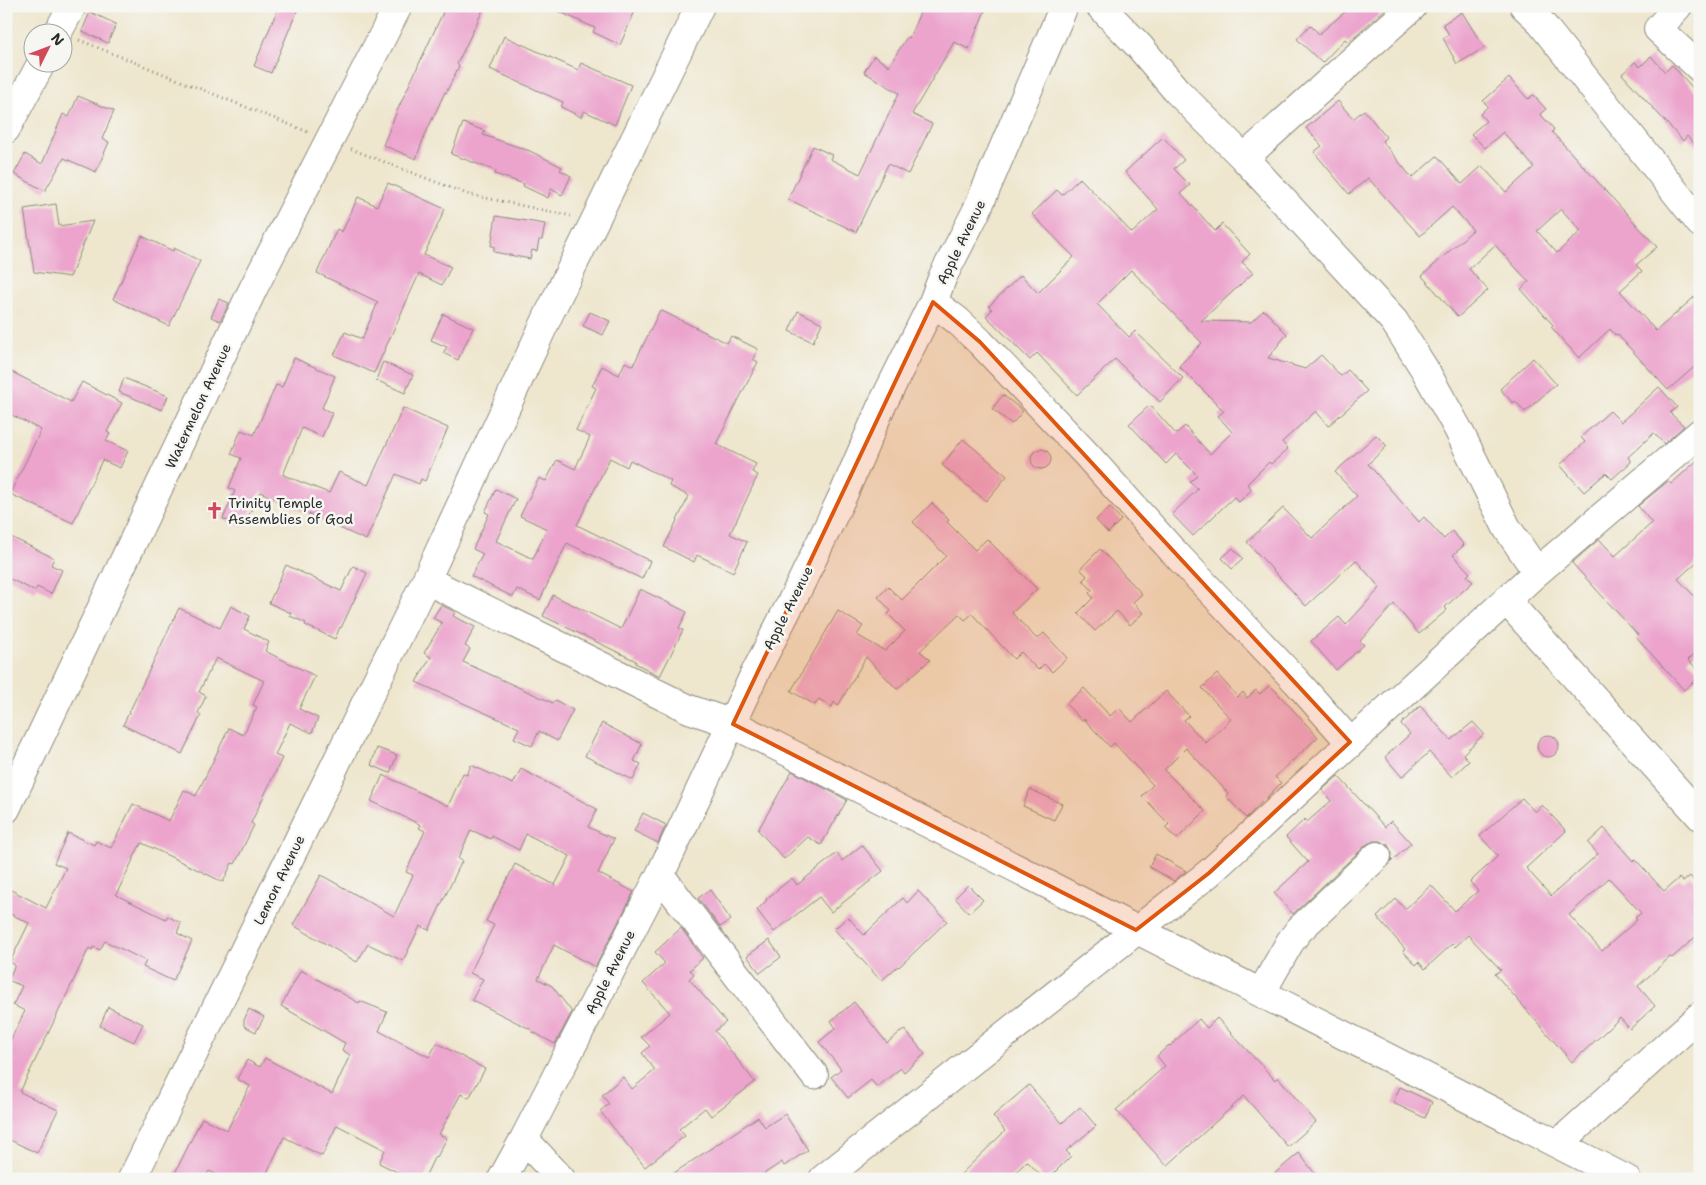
<svg xmlns="http://www.w3.org/2000/svg" width="1706" height="1185" font-family="'Shantell Sans',sans-serif">
<style>
.building{fill:#eca4cd;fill-rule:evenodd}
.lines{fill:none;stroke-linecap:round;stroke-linejoin:round}
.minor-casing{stroke:#8c887c;stroke-width:30}
.path{stroke:#8c887c;stroke-width:3;stroke-dasharray:1 4;stroke-linecap:butt}
.minor{stroke:#fff;stroke-width:28}
.marked{fill:#df570e;fill-opacity:0.2;stroke:#df570e;stroke-width:4;stroke-linejoin:round}
.labels{text-anchor:middle;stroke-width:5;stroke-linejoin:round;paint-order:stroke}
.street-label{font-size:14px;fill:#2b2b2b;stroke:#f6f6f2}
.poi-label{font-size:14px;fill:#2b2b2b;stroke:#f6f6f2;text-anchor:start}
</style>
<rect width="100%" height="100%" fill="#f6f6f2"/>
<filter id="ink" filterUnits="userSpaceOnUse"><feTurbulence type="fractalNoise" baseFrequency=".02" numOctaves="2"/><feDisplacementMap in="SourceGraphic" scale="10" xChannelSelector="R" yChannelSelector="G"/><feConvolveMatrix kernelMatrix="1 2 1 2 8 2 1 2 1" color-interpolation-filters="sRGB"/></filter>
<filter id="wash" filterUnits="userSpaceOnUse"><feTurbulence type="fractalNoise" baseFrequency=".0096" numOctaves="4" result="noise"/><feDisplacementMap in="SourceGraphic" scale="20" xChannelSelector="R" yChannelSelector="G"/><feGaussianBlur stdDeviation="1.12" result="paint"/><feColorMatrix in="noise" values="0 0 0 0 0 0 0 0 0 0 0 0 0 0 0 0 0 1.4 0 .05"/><feComposite in="paint" operator="in"/></filter>
<g filter="url(#wash)">
<rect width="100%" height="100%" fill="#eee6cd"/>
<g id="blocks">
<!-- building -->
<path class="building" d="M279,6H299L271,73L254,66Z
M446,6H485L457,64L459,66L446,93L445,92L424,137L416,159L383,145L397,111Z
M547,6H625L635,11L620,45L593,32L595,28Z
M923,6H987L969,49L954,42L912,114L932,124L908,174L888,164L856,232L788,199L813,146L832,155L830,159L860,174L899,93L864,72L874,56L889,66L907,37L909,38Z
M1352,6H1389L1348,42L1345,39L1322,63L1297,39L1310,25L1319,34Z
M90,12L116,24L108,43L82,31Z
M1462,12L1484,48L1457,64L1443,38L1449,35L1443,24Z
M504,36L578,70L581,63L631,85L615,125L584,111L581,117L561,107L563,102L490,69Z
M1651,56L1665,72L1672,65L1700,96V150L1687,136L1683,141L1622,74L1635,62L1640,67Z
M1509,78L1528,99L1533,95L1546,109L1540,114L1554,129L1552,132L1657,247L1636,265L1642,271L1620,291L1656,331L1700,292V362L1668,390L1617,334L1615,335L1610,329L1579,358L1551,327L1553,325L1521,289L1529,282L1495,245L1469,269L1488,290L1458,317L1422,276L1473,230L1452,207L1420,236L1368,178L1349,194L1314,152L1322,146L1306,128L1338,101L1353,119L1364,110L1386,137L1382,141L1412,178L1437,156L1462,184L1482,166L1506,192L1534,167L1503,132L1485,148L1471,134L1486,121L1480,114L1488,106L1483,101ZM1561,209L1581,231L1557,253L1537,231Z
M78,96L114,111L102,139L109,142L96,172L64,158L45,191L14,174L25,154L42,164L63,114L69,117Z
M463,123L485,131L483,135L530,151L562,167L560,170L571,176L562,195L551,189L548,198L523,186L524,184L495,174L496,171L451,154Z
M1163,137L1184,160L1174,169L1190,185L1181,193L1215,231L1222,224L1250,254L1242,262L1253,273L1201,321L1251,322L1264,310L1287,334L1268,358L1305,369L1321,355L1341,376L1348,370L1367,391L1328,426L1316,411L1282,442L1288,449L1271,464L1269,462L1247,484L1252,489L1239,502L1234,497L1193,536L1172,514L1198,489L1190,482L1197,475L1176,454L1166,464L1129,424L1150,405L1176,434L1185,426L1210,454L1232,432L1218,416L1224,411L1179,366L1202,343L1131,270L1097,304L1129,337L1135,331L1183,378L1160,402L1115,359L1077,395L1037,353L1030,360L986,316L992,310L989,306L1021,275L1038,293L1074,257L1032,214L1057,190L1062,195L1080,178L1132,233L1158,209L1125,172Z
M388,183L445,209L424,255L451,267L442,285L419,274L374,373L334,355L345,332L362,339L378,302L317,273L337,229L342,232L358,197L377,206Z
M56,204L59,226L93,221L70,277L34,272L24,209Z
M496,216L545,224L542,240H539L537,251L532,250L530,259L494,252V246H491Z
M142,236L173,251L174,248L200,261L169,326L113,299Z
M219,299L229,303L220,321L211,317Z
M660,310L727,343L731,336L758,349L753,359L758,362L716,444L756,464L752,472L758,475L730,534L747,542L733,572L697,555L694,562L664,547L689,496L669,486L671,481L630,460L627,467L610,458L577,525L650,561L642,579L567,543L540,600L517,589L513,597L471,576L483,554L473,549L489,514L485,512L496,489L516,499L496,541L533,559L547,529L520,516L539,478L546,481L557,460L575,469L590,437L576,430L596,388L592,386L602,366L619,375L625,362L633,366Z
M798,311L822,323L813,342L789,331Z
M590,312L610,321L603,335L583,326Z
M443,314L473,328L458,360L443,353L447,347L431,340Z
M294,358L335,376L322,408L332,413L322,437L302,428L283,475L329,493L339,472L368,485L403,408L448,428L425,481L421,479L419,484L396,474L366,540L260,492L243,527L223,519L235,491L229,488L241,458L231,454L241,430L254,435L276,385L282,387Z
M1533,358L1556,384L1525,412L1515,401L1513,403L1500,389Z
M383,362L413,375L405,393L376,380Z
M6,369L71,402L82,382L122,403L107,432L110,434L106,441L128,451L120,468L102,460L73,523L10,494L41,430L6,412Z
M124,378L168,396L162,410L119,392Z
M1659,387L1677,407L1670,413L1684,426L1664,444L1654,433L1628,457L1631,462L1612,479L1606,473L1584,492L1560,465L1585,442L1581,437L1610,411L1621,422Z
M1003,395L1023,411L1012,424L992,409Z
M1376,435L1387,446L1368,464L1419,522L1424,517L1444,539L1452,531L1464,545L1453,555L1470,573L1467,576L1473,582L1445,607L1447,610L1419,634L1394,604L1360,641L1364,645L1336,670L1311,641L1339,617L1346,625L1380,588L1356,560L1306,606L1247,542L1283,508L1312,538L1357,496L1335,472Z
M963,439L1007,476L986,501L942,465Z
M1031 459a10 10 0 1 1 20 0a10 10 0 1 1-20 0Z
M1700,458V559L1678,579L1700,602V649L1688,660L1700,672V676L1684,690L1636,637L1638,635L1572,563L1599,539L1615,556L1652,523L1638,506L1668,481L1671,484Z
M932,503L949,520L947,522L975,550L987,539L1037,589L1012,613L1037,639L1044,633L1067,658L1052,672L1044,664L1038,670L1021,652L1014,659L972,614L965,620L959,614L920,651L930,660L897,689L866,657L838,706L834,702L832,707L819,699L815,705L791,691L838,611L863,626L857,635L885,651L905,631L888,614L891,611L878,597L888,587L902,600L946,556L913,522Z
M1110,507L1121,520L1108,533L1096,520Z
M11,537L54,558L51,565L62,570L51,594L37,587L35,591L6,577V548Z
M1233,548L1243,559L1232,569L1222,558Z
M1100,549L1142,594L1133,602L1143,613L1130,625L1117,611L1095,631L1078,613L1093,598L1089,593L1092,590L1083,580L1087,576L1080,569Z
M286,565L341,591L353,566L367,573L341,628L340,627L335,639L305,625L306,623L290,616L291,613L269,603Z
M640,589L687,612L679,628L683,630L660,676L635,663L636,661L543,616L553,595L621,629Z
M441,605L455,612L453,616L475,627L465,646L470,649L463,662L553,703L555,700L573,710L557,741L539,731L532,746L514,738L519,728L416,682L431,657L424,653L442,623L433,618Z
M231,606L250,616L244,629L269,642L265,651L315,676L299,709L318,718L312,733L290,723L275,755L282,758L251,823L254,825L235,864L232,863L223,882L142,843L139,847L116,895L166,919L167,916L181,923L177,933L192,941L173,981L143,967L146,961L105,941L100,950L93,947L92,950L89,948L20,1092L58,1110L37,1153L6,1138V1049L25,1011L13,1005L22,986L8,980L15,965L10,962L29,923L6,912V900L11,890L46,908L66,868L54,863L68,833L94,845L96,841L111,848L133,804L169,821L184,790L196,796L229,728L243,735L257,707L253,705L264,681L216,658L199,692L206,696L198,713L201,715L182,754L123,725L179,608L220,628Z
M1217,674L1238,697L1243,692L1247,698L1256,690L1260,694L1270,685L1318,737L1275,777L1281,783L1246,818L1226,796L1228,793L1186,748L1164,770L1205,811L1177,839L1165,828L1169,824L1142,796L1153,785L1114,743L1110,747L1084,719L1082,721L1066,704L1084,688L1110,716L1119,708L1132,722L1166,691L1189,716L1184,720L1206,743L1231,719L1202,688Z
M1420,706L1451,740L1473,722L1484,734L1463,754L1469,761L1452,777L1429,752L1402,777L1385,757L1410,734L1401,724Z
M602,723L642,744L634,761L641,764L633,780L585,756Z
M1537 746a11 11 0 1 1 22 0a11 11 0 1 1-22 0Z
M377,748L397,755L390,773L371,765Z
M471,765L513,784L521,769L597,809L588,827L614,839L598,873L634,892L595,967L554,945L538,979L552,986L572,1012L555,1044L531,1031L532,1030L472,1000L483,979L470,973L494,925L486,921L515,864L555,885L570,856L526,834L519,850L492,836L491,839L471,830L458,859L462,861L429,930L420,926L403,961L368,944L357,962L293,925L321,875L394,916L413,875L406,872L425,831L419,828L421,825L371,801L383,775L448,806L463,773L467,775Z
M792,771L847,800L821,845L808,837L784,859L758,830Z
M1338,776L1385,827L1391,821L1411,843L1391,862L1392,853L1388,845L1381,841H1374L1367,844L1293,914L1274,893L1308,862L1286,837L1305,819L1307,822L1331,801L1322,790Z
M1030,789L1062,804L1054,820L1023,806Z
M1522,798L1535,812L1542,805L1566,831L1526,868L1551,896L1598,854L1588,843L1604,828L1633,861L1635,859L1664,891L1679,878L1683,882L1690,876L1700,887V933L1672,958L1670,957L1638,986L1655,1006L1630,1029L1620,1018L1572,1062L1495,974L1501,970L1468,935L1455,947L1452,944L1425,969L1419,962L1416,965L1403,951L1405,949L1377,917L1396,899L1405,909L1431,885L1455,911L1478,891L1470,882L1498,856L1480,836ZM1609,878L1641,913L1635,918L1637,920L1602,951L1569,915Z
M643,813L666,825L658,843L634,831Z
M862,845L883,871L831,912L819,897L774,932L757,910L767,900L766,899L792,878L797,885L837,853L842,861Z
M1156,854L1186,871L1174,881L1149,867Z
M968,885L983,900L969,913L955,898Z
M710,890L731,920L720,927L698,898Z
M918,891L947,921L899,967L898,966L881,981L834,929L848,917L864,935L903,898L907,903Z
M681,928L703,958L690,970L694,974L689,979L726,1022L715,1031L755,1082L711,1116L705,1108L679,1129L685,1136L645,1167L600,1111L609,1104L602,1095L623,1077L632,1089L655,1070L642,1053L650,1046L641,1037L670,1013L643,983L665,963L655,952Z
M769,940L781,957L760,973L747,956Z
M301,970L359,1003L360,1001L387,1012L379,1031L429,1057L437,1043L485,1069L469,1098L461,1094L439,1134L447,1138L437,1157L435,1156L424,1179H411L379,1163L385,1150L337,1125L322,1156L284,1137L264,1179H225L209,1171L205,1179H172L202,1118L227,1130L250,1086L237,1079L247,1060L260,1067L265,1058L332,1094L350,1055L342,1050L345,1043L281,1006Z
M854,1002L887,1043L904,1029L925,1054L904,1072L901,1068L877,1087L871,1080L848,1098L831,1077L841,1069L819,1042L836,1028L831,1021Z
M108,1007L143,1024L134,1042L100,1026Z
M249,1009L264,1017L256,1032L244,1026V1020Z
M1217,1018L1275,1080L1278,1077L1316,1122L1288,1147L1244,1096L1167,1166L1116,1110L1165,1066L1157,1056L1169,1045L1170,1046L1199,1019L1207,1028Z
M1029,1085L1062,1123L1080,1107L1096,1126L1066,1151L1071,1156L1048,1179H1044L1027,1161L1009,1179H956L1005,1131L993,1116Z
M1400,1087L1432,1102L1425,1118L1393,1103Z
M785,1114L808,1150L784,1166L782,1162L756,1179H665L758,1117L765,1127Z
M1299,1153L1319,1179H1268Z"/>
</g>
</g>
<g filter="url(#ink)">
<use href="#blocks" fill-opacity="0" stroke="#8c887c" stroke-width="1"/>
<g class="lines">
<defs>
<path id="minor" d="M1100,6L1139,46L1176,90L1244,158L1394,321L1425,370L1458,429L1507,528L1537,572
M1524,6L1537,18L1700,223
M1678,6L1658,29L1700,68
M58,32L72,6
M6,129L42,62
M1244,158L1413,6
M933,302L958,321L980,342L1086,454L1171,549L1297,682L1350,742
M426,580L689,709L733,724L1626,1179
M1506,600L1700,816
M6,809L253,289L398,6
M660,875L814,1075
M1261,993L1290,942L1299,930L1377,856
M524,1139L561,1179
M1558,1144L1700,1016
M132,1179L426,580L549,314L700,6
M502,1179L524,1139L660,875L755,673L801,583L844,493L881,407L933,302L943,276L976,212L1064,6
M823,1179L1209,873L1537,572L1700,433"/>
</defs>
<!-- minor casing -->
<use href="#minor" class="minor-casing"/>
<!-- path -->
<path class="path" d="M79,40L308,132
M351,149L467,194L571,216"/>
<!-- minor -->
<use href="#minor" class="minor"/>
</g>
</g>
<!-- marked area -->
<path class="marked" d="M933,302L980,342L1350,742L1209,873L1136,930L733,724Z"/>
<!-- icons -->
<defs>
<symbol id="church-bare" viewBox="-9 -9 18 18"><path d="M-1.2-6h2.4v3.5h3.3v2.4h-3.3V6h-2.4V-.1h-3.3v-2.4h3.3Z" fill="#d1495b" stroke="#f6f6f2" stroke-width="2.5" paint-order="stroke"/></symbol>
</defs>
<g fill-rule="evenodd">
<use href="#church-bare" x="202" y="498" width="25" height="25"/>
</g>
<g class="labels">
<!-- street labels -->
<g class="street-label">
<text transform="translate(961 242) rotate(-64)" y="5">Apple Avenue</text>
<text transform="translate(198 406) rotate(-65)" y="5">Watermelon Avenue</text>
<text transform="translate(788 608) rotate(-63)" y="5">Apple Avenue</text>
<text transform="translate(279 880) rotate(-64)" y="5">Lemon Avenue</text>
<text transform="translate(610 972) rotate(-63)" y="5">Apple Avenue</text>
</g>
<!-- poi labels -->
<g class="poi-label">
<text x="228" y="508">Trinity Temple<tspan x="228" dy="16">Assemblies of God</tspan></text>
</g>
</g>
<!-- margin -->
<rect width="1706" height="1185" fill="none" stroke="#f6f6f2" stroke-width="25"/>
<!-- north arrow -->
<g transform="translate(48 48) rotate(48)"><circle r="24" fill="#f6f6f2" stroke="#a5a5a2"/>
<path d="M0-4L9 19L0 12L-9 19Z" fill="#d1495b"/>
<text y="-8" font-size="14" font-weight="bold" text-anchor="middle" fill="#2b2b2b">N</text>
</g>
</svg>
